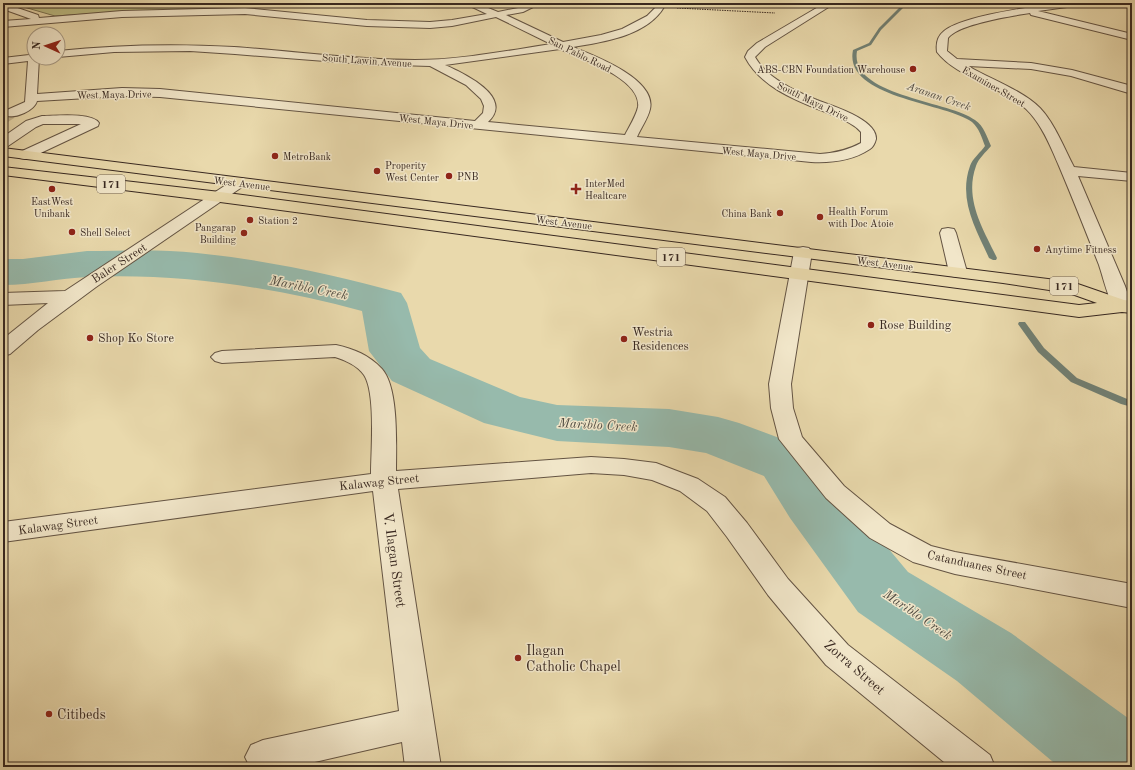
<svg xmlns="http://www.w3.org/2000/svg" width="1135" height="770" font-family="'Old Standard TT',serif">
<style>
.green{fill:#bdbd84;stroke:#7a7252}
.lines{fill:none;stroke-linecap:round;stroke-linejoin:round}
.stream{fill:#718074;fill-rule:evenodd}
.river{fill:#97baac;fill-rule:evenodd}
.minor-tunnel{stroke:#c6b690;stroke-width:12;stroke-dasharray:12 6;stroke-linecap:butt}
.minor-casing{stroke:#645443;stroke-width:2}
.major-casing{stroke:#382820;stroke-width:2}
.path{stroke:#382820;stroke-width:1;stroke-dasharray:1.5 1;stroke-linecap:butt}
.minor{fill:#f1e6c9;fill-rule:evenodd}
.major{fill:#e9d9ac;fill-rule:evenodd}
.poi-dot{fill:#8f2418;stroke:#f1e6c9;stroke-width:1.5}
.labels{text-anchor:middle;stroke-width:3;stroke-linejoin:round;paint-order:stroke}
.far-street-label{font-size:10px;fill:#382820;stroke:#f1e6c9}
.far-poi-label{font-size:10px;fill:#382820;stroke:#f1e6c9;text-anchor:start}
.far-water-label{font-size:11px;font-style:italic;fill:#504c43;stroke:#f1e6c9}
.shield{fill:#f1e6c9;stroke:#706153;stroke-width:1}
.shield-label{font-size:11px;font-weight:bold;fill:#382820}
.street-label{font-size:12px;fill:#382820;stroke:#f1e6c9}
.poi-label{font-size:12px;fill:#382820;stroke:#f1e6c9;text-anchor:start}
.water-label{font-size:13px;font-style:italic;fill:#504c43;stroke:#f1e6c9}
.near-street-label{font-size:14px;fill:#382820;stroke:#f1e6c9}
.near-poi-label{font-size:14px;fill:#382820;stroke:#f1e6c9;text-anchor:start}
</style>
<rect width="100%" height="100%" fill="#e9d9ac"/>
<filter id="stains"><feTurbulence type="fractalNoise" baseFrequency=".005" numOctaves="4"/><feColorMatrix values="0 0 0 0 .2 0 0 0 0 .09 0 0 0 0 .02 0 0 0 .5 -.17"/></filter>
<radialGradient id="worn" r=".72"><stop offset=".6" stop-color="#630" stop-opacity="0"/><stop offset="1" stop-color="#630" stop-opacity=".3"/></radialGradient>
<!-- green -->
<path class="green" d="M10,3H265L229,9L116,12L55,16Z"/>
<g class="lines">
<!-- stream -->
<path class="stream" d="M895,3H899L902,5L903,8L881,30L871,45L857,51C849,96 951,101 975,120C984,126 987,137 991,146C986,152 978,159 976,166C964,199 983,229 997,258L996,260H993L989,258C976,229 958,200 970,166C972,159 981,152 985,146C982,138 979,128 972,122C947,103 843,98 853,50L869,43L879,28L899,8Z
M1019,322H1025L1044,348L1077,378L1132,401V407L1121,404L1071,382L1038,352L1018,324Z"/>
<!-- river -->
<path class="river" d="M87,251C123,251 161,249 197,253C266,260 334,275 401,293L407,303L420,348L430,359L520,397L557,405L669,409L718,417L739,423L806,448L836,486L908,572L1011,633L1132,721V767H1059L957,681L858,612L790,518L764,476L706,453L669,447L557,441L484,423L392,381L369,351L362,311C273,287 180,273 88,277C59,278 32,285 3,285V259H23Z"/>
<!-- minor-tunnel -->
<path class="minor-tunnel" d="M3,118L11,113"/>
<defs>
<path id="minor" d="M3,3L38,15L39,18L122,11L245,8L367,20L430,22L452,20L487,14L464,3H476L498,12L518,8L529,3H541L523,12L506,15L563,42L601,35L622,29L647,16L656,7L654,3H662L664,7C647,36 603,42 573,47C593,55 657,79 650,109C648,118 641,128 637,137L820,154C836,153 848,150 861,143V132C853,123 841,119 830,114C798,101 762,89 745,57L748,51L757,43L825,3H835L765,47L755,57C763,71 775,79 789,87C798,92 808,96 817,100C832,106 877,119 876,139C875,143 873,147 870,149C852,161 831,163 811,162L160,97L122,96L37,101C34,111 16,118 7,116L5,113L7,110L25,102L28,61L3,64V58L29,55L30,49L34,48V58H39L37,94L122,88L160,89L475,121L483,113L484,106L481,99L466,85L430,66L364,64L235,54L190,51L114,52L58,57V51C116,45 175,44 234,47C294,51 354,60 415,60C460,60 506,51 551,44L496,17L452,26L430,28L367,26L245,14L122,17L3,27V21L31,19L3,9ZM560,49C580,58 642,79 638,107C636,116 629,127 625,135L488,122C515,97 463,73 445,65Z
M1057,3H1078L1074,6L1038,11L1132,34V40L1031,15L1030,13C1011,16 958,24 948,38L947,51L957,59L1031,63L1072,70L1132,86V94L1071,76L1031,69L968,66C990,79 1022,90 1040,108C1055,124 1064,148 1074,167L1132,173V181L1078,176L1125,286L1132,306L1129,310L1122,312L1115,310C1109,301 1103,277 1099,265C1086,232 1073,199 1059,166C1052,150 1045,132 1034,118C1014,89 958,80 937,52C936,45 937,37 943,32C960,16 1032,7 1057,3Z
M42,116C55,116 92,112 99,123L98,126L30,158L25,159L20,158L18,155L20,152L81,124H43L36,127L8,146L3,147V137L26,121Z
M240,178L245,179L247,182L245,185L96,287L38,330L10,354L3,356V339L48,303L3,305V293L65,291L235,179Z
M948,228L954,229L956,233L967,272L964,276L958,277L952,276L949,272L940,233L942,229Z
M803,247L809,248L812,252L791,384L793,408L802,437L844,486L890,524L931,546L955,552L1132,584V608L955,574L913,562L870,538L826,498L779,439L771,408L769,384L794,252L797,248Z
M336,345C354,349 369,355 382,369C399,388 396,446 396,471L591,457L624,459L656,463L698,479L725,497L747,523L788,579L848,645L990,755L995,767H950L826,665L768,595L727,537L707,511L680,491L652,480L624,475L591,473L398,489L441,767H405L402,742L293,767H250L245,757L251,745L263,740L399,711L373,491L3,542V522L371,474C371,451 376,393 364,375C358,366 345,360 335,357L222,363L215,361L211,357L215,353L222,351Z"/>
<path id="major" d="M3,148L1072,282L1124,300L1132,301V313L1122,312L1079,317L220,202L3,175V167L220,192L1079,305L1097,303L1069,293L1003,283L3,156Z"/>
</defs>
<!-- minor casing -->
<use href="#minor" class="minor-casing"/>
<!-- major casing -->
<use href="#major" class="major-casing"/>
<!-- path -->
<path class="path" d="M677,8L775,13"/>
<!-- minor -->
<use href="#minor" class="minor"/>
<!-- major -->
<use href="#major" class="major"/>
</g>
<!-- markers -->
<g class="poi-dot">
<circle cx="913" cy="69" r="4"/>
<circle cx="275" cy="156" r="4"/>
<circle cx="377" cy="171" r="4"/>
<circle cx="449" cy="176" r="4"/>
<circle cx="52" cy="189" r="4"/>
<path d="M574 183h4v4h4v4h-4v4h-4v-4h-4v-4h4z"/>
<circle cx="780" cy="213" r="4"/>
<circle cx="820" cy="217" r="4"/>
<circle cx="250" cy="220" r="4"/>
<circle cx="72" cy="232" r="4"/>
<circle cx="244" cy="233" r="4"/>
<circle cx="1037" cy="249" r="4"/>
<circle cx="871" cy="325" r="4"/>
<circle cx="90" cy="338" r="4"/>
<circle cx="624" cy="339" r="4"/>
<circle cx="518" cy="658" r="4"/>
<circle cx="49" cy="714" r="4"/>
</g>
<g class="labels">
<!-- far-street labels -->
<g class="far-street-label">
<text transform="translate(580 54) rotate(26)" y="4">San Pablo Road</text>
<text transform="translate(367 60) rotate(4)" y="4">South Lawin Avenue</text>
<text transform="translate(994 86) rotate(30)" y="4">Examiner Street</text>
<text transform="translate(114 94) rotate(-1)" y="4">West Maya Drive</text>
<text transform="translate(813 101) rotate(26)" y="4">South Maya Drive</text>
<text transform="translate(436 121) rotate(6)" y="4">West Maya Drive</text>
<text transform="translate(759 153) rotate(5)" y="4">West Maya Drive</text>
<text transform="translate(242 183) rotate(7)" y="4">West Avenue</text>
<text transform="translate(564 222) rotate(7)" y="4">West Avenue</text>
<text transform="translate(885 263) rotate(7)" y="4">West Avenue</text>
</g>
<!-- far-poi labels -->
<g class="far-poi-label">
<text x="905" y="73" text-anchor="end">ABS-CBN Foundation Warehouse</text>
<text x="283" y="160">MetroBank</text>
<text x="385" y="169">Properity<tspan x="385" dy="12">West Center</tspan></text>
<text x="457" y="180">PNB</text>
<text x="585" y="187">InterMed<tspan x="585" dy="12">Healtcare</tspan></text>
<text x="52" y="205" text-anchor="middle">EastWest<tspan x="52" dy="12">Unibank</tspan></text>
<text x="828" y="215">Health Forum<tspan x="828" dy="12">with Doc Atoie</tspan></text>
<text x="772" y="217" text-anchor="end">China Bank</text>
<text x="258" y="224">Station 2</text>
<text x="236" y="231" text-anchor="end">Pangarap<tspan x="236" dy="12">Building</tspan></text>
<text x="80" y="236">Shell Select</text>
<text x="1045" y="253">Anytime Fitness</text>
</g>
<!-- far-water labels -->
<g class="far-water-label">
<text transform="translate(939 96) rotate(19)" y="4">Aranan Creek</text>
</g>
<!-- shield labels -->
<g class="shield">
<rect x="97" y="175" width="28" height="18" rx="3"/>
<rect x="657" y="248" width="28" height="18" rx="3"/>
<rect x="1050" y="277" width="28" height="18" rx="3"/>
</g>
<g class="shield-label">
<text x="111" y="188">171</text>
<text x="671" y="261">171</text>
<text x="1064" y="290">171</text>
</g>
<!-- street labels -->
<g class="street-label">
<text transform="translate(119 263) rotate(-33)" y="4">Baler Street</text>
<text transform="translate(379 482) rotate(-6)" y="4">Kalawag Street</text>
<text transform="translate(58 525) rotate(-8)" y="4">Kalawag Street</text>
<text transform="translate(977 565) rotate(12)" y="4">Catanduanes Street</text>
</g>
<!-- poi labels -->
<g class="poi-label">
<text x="879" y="329">Rose Building</text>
<text x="632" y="336">Westria<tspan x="632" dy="14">Residences</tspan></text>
<text x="98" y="342">Shop Ko Store</text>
</g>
<!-- water labels -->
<g class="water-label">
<text transform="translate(309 287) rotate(11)" y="5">Mariblo Creek</text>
<text transform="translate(598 424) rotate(3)" y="5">Mariblo Creek</text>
<text transform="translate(918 614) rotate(34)" y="5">Mariblo Creek</text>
</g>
<!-- near-street labels -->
<g class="near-street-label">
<text transform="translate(395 560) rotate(82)" y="5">V. Ilagan Street</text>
<text transform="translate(855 667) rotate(41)" y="5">Zorra Street</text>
</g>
<!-- near-poi labels -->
<g class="near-poi-label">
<text x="526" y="655">Ilagan<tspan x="526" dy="16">Catholic Chapel</tspan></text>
<text x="57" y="719">Citibeds</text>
</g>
</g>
<!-- margin -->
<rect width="1135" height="770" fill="none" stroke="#e9d9ac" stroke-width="16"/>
<rect x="4" y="4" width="1127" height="762" fill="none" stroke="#382820" stroke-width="2"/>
<rect x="8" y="8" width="1119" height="754" fill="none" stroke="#382820"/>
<!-- north arrow -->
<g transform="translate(46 46) rotate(273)"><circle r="19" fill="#f1e6c9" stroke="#a79a85"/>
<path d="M0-3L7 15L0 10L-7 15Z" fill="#8f2418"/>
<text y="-6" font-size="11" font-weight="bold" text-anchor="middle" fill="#382820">N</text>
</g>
<rect width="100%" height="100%" filter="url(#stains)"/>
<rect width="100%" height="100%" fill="url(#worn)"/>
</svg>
